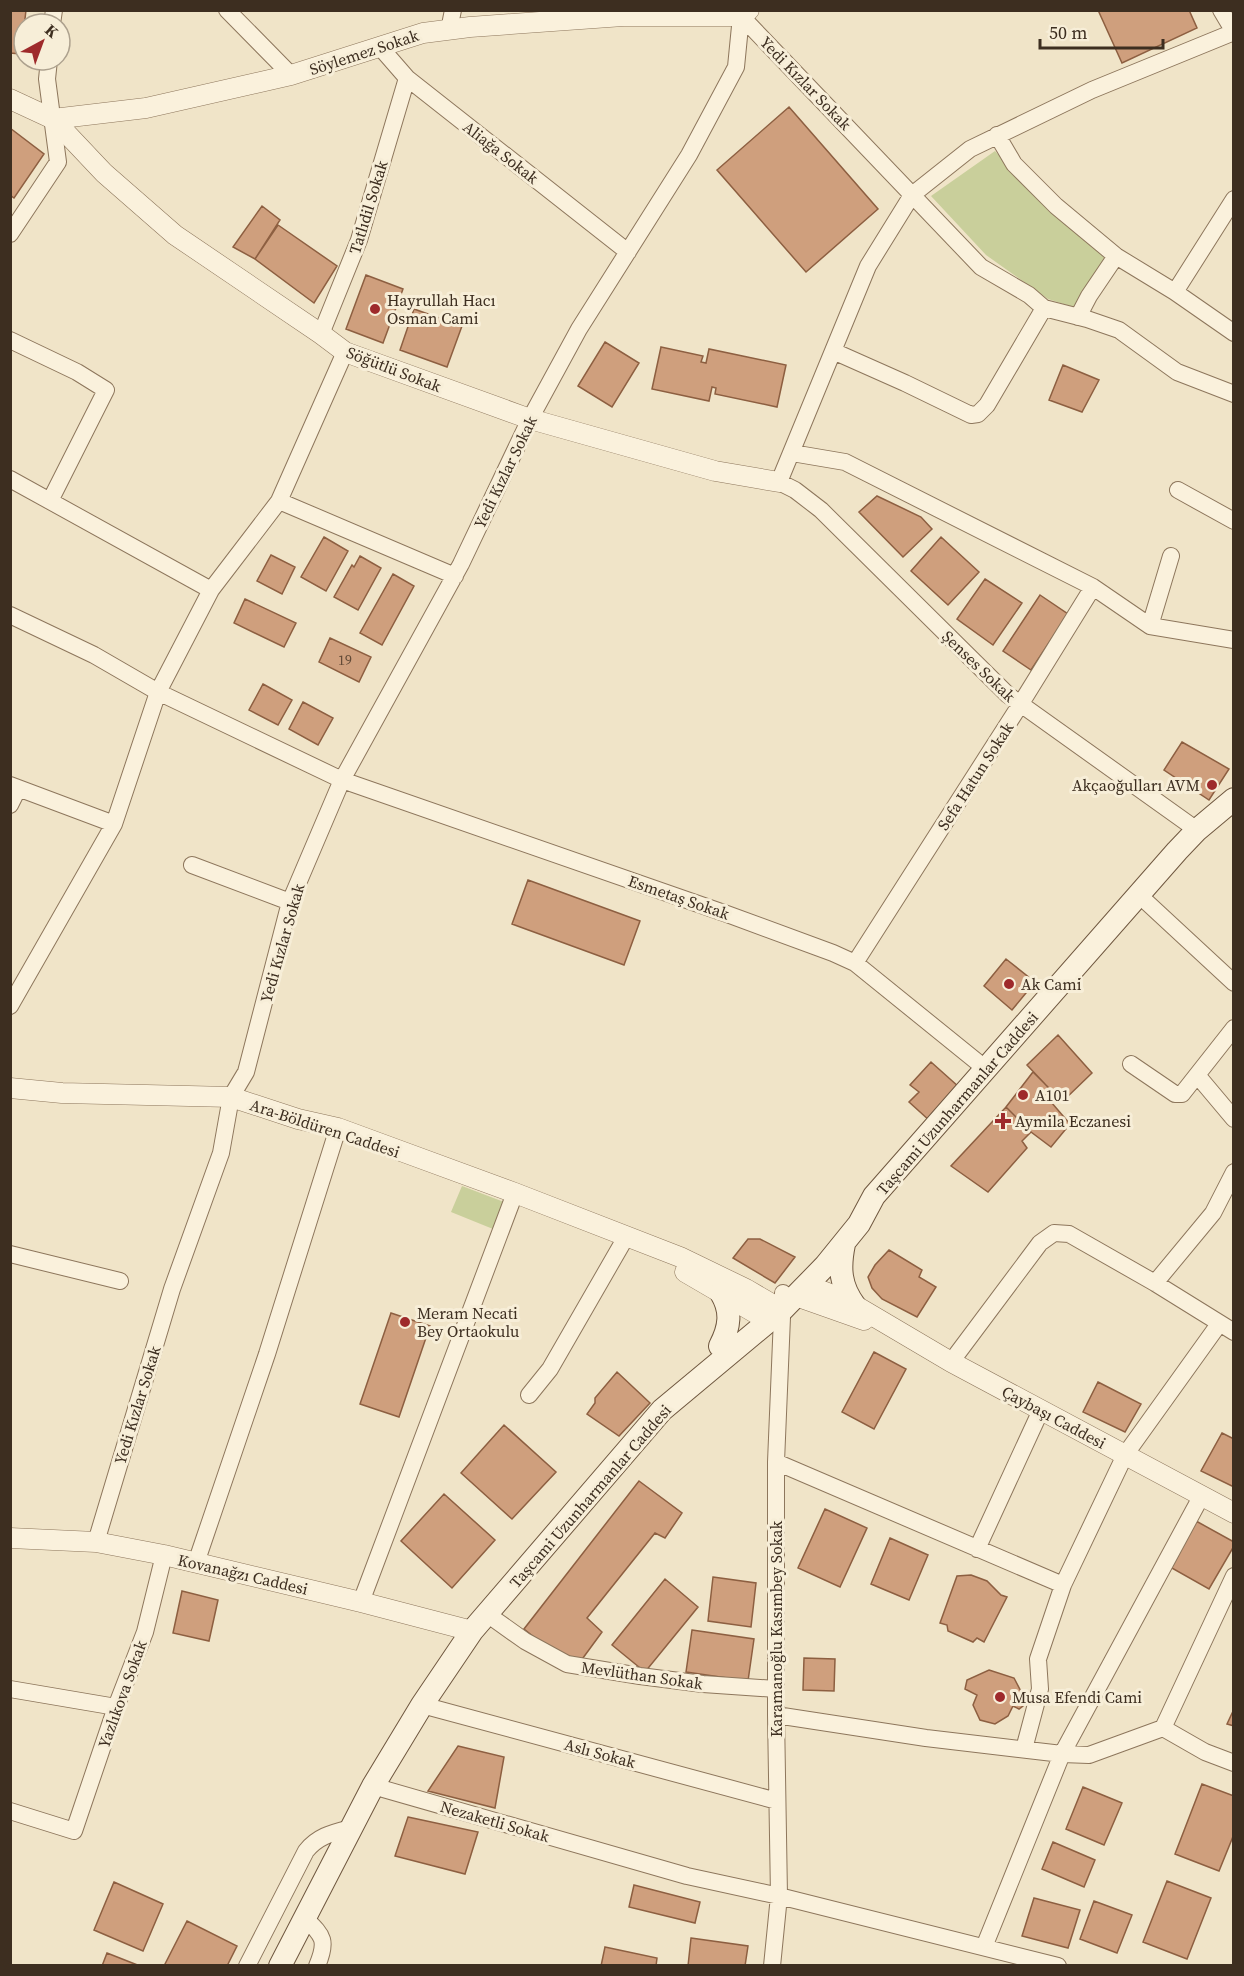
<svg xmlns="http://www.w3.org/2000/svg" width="1244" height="1976" font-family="'Source Serif 4',serif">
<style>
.green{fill:#c9cf9b}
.building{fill:#cf9f7d;stroke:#8d5f41;stroke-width:1.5}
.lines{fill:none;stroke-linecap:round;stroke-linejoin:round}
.minor-casing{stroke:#8d765c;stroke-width:18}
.tertiary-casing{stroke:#8d765c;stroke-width:21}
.secondary-casing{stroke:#6f573f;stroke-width:24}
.minor{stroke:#faf1dc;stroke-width:16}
.tertiary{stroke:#faf1dc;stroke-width:20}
.secondary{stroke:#faf1dc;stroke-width:22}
.poi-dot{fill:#9e2a2b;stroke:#f7eed8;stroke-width:2}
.labels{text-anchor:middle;stroke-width:6;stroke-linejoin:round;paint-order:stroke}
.number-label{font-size:14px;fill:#624a37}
.street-label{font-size:16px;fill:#3d2e20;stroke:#f7eed8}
.poi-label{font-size:16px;fill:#3d2e20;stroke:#f7eed8;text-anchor:start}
</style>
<rect width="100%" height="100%" fill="#f0e4c8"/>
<!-- green -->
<path class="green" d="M995,151L1064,223L1109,257L1073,307L1048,299L986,255L931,196Z
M462,1186L504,1202L493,1229L451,1212Z"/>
<!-- building -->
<path class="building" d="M10,10H26L21,54L10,53Z
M1098,10H1189L1197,28L1122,63Z
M789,107L878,209L806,272L717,170Z
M10,128L44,154L14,198L10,195Z
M262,206L280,220L255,259L233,247Z
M278,225L337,266L314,303L255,259Z
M366,275L403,289L383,343L346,329Z
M414,309L462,326L447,367L400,350Z
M605,342L639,363L612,407L578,386Z
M661,347L703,356L701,362L706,363L709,349L786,365L777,407L715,394L716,388L712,387L709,401L652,389Z
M1063,365L1099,380L1082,412L1049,400Z
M877,496L921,517L932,529L903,557L859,512Z
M324,537L348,551L326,591L301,577Z
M941,537L979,572L948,605L911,571Z
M271,555L295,567L282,594L257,581Z
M360,556L381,568L358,610L334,597L352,565L354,567Z
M393,574L414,586L382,645L360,633Z
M985,579L1022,603L993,645L957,619Z
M1040,595L1068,614L1031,670L1003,651Z
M245,599L296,623L284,647L234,623Z
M330,638L371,657L359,682L319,662Z
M263,684L292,700L278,725L249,710Z
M303,702L333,718L318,745L289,729Z
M1182,742L1229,769L1209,800L1164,770Z
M528,880L640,921L624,965L512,924Z
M1006,959L1035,982L1012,1010L984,986Z
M1058,1035L1092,1073L1062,1102L1027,1065Z
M931,1062L959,1087L930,1121L909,1102L919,1092L910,1085Z
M1033,1072L1052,1091L1045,1095L1070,1124L1051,1147L1031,1132L1006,1107Z
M1006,1107L1031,1132L1022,1141L1027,1148L988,1192L951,1166Z
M748,1239H760L795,1257L775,1283L733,1258Z
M889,1250L922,1270L919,1277L936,1287L917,1317L882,1299L872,1288L868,1277L875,1265Z
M391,1313L430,1326L399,1417L360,1404Z
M874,1352L906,1369L874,1429L842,1412Z
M617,1372L650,1403L619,1436L587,1414L595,1403V1398Z
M1098,1382L1141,1404L1125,1432L1083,1412Z
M504,1425L556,1472L512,1519L461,1473Z
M1222,1433L1234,1439V1487L1201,1471Z
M639,1481L682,1513L665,1538L655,1533L587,1618L602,1632L580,1662L550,1650L524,1629Z
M444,1494L495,1540L452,1588L401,1541Z
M825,1509L867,1528L840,1587L798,1568Z
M1196,1521L1234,1542V1546L1209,1589L1170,1567Z
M890,1538L928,1555L909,1600L871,1584Z
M971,1575L987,1581L1001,1595L1007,1597L984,1642L977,1638L973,1642L948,1631L947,1625L940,1623L957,1576Z
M713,1577L756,1583L751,1627L708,1621Z
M665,1579L698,1607L645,1672L612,1645Z
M182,1591L218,1600L209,1641L173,1633Z
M692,1630L754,1639L748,1681L686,1672Z
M804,1658L835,1659L834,1691L803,1690Z
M989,1670L1014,1678L1025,1699L1023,1706L1019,1709L1013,1706L1008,1716L995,1724L980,1720L973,1705L977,1695L965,1689L967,1680Z
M1234,1709V1726L1227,1724Z
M458,1746L504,1757L495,1808L428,1791Z
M1202,1784L1234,1796V1834L1219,1871L1175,1854Z
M1083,1787L1122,1803L1104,1845L1066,1829Z
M408,1817L478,1832L465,1874L395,1856Z
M1053,1842L1095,1860L1084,1887L1042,1869Z
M1167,1881L1211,1898L1187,1959L1143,1942Z
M114,1882L163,1904L143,1951L94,1930Z
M634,1885L700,1902L695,1923L629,1907Z
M1034,1898L1080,1910L1068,1948L1022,1936Z
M1094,1901L1132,1915L1117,1953L1080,1939Z
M187,1921L237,1946L227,1966H164Z
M691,1938L748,1946L745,1966H688Z
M605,1947L657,1958L656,1966H601Z
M107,1953L140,1966H102Z"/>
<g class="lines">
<defs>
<path id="minor" d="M227,10L291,75
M1221,10L1234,32
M52,24L54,10
M449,30L453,10
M380,47L407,78L628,252
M997,135L1014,164L1056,206L1116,256L1175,292L1234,333
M10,234L58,162L47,79L49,60
M1175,292L1234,199
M1078,317L1089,296L1116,256
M321,334L359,240L407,78
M10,340L77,372L106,390L50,501
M833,351L905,383L971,415L978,414L987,405L1044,308
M792,453L845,462L1093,587L1150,626L1234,640
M10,479L211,590
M1178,490L1234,521
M279,501L455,576
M10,615L94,655L158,692L342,780L727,914L833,953L855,963L986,1069
M1150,626L1171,556
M10,785L114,824
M10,805L18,789
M1197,830L1008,695L821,510L795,490L779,482L868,266L912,195L970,149L1092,90L1234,32
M192,865L290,902
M1139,895L1234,983
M855,963L1020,705L1093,587
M10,1006L114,824L158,692L211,590L279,501L345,352
M1131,1064L1175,1094H1182L1234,1028
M1197,1075L1234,1119
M10,1254L120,1281
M1155,1283L1213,1213L1234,1172
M951,1362L1040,1243L1054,1233L1069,1234L1155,1283L1234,1332
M529,1395L550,1369L626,1237
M776,1462L1063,1585
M96,1542L172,1289L221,1153L231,1097L246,1072L290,902L342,780L461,564L530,419L579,329L689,155L736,67L741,16L981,267L1029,295L1044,308L1087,319L1119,330L1177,372L1234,394
M977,1549L1041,1410
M196,1563L267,1354L338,1128
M361,1602L515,1193
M487,1614L525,1641L567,1664L640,1676L703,1684L776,1689
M10,1689L116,1707
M422,1705L777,1801
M776,1715L926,1738L1062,1754L1089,1755L1163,1728L1234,1576
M1163,1728L1205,1752L1234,1763
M1024,1749L1040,1689L1038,1659L1063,1585L1125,1455L1219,1324
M373,1786L687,1876L779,1896L1058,1966
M10,1811L74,1831L116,1707L145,1632L164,1555
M305,1918C323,1936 328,1940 317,1966
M984,1947L1062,1754L1202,1495
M247,1966L306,1851C318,1836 332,1833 351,1828
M772,1966L779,1896L776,1715V1462L783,1293"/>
<path id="tertiary" d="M10,99L53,119L104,173L175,235L321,334L345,352L530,419L715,471L779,482
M53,119L146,108L291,75L423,33L470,27L623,16H741L749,10
M10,1088L62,1093L231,1097L298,1119L338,1128L515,1193L680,1257L746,1289L782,1310
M685,1272L769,1321
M807,1285L846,1300L951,1362L1234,1513
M796,1296L864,1320
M10,1538L96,1542L164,1555L361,1602L472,1631"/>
<path id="secondary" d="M844,1244C839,1268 840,1286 855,1306
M720,1346C730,1327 732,1311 721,1293
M280,1966L373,1786L422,1705L472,1631L662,1410L782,1310L825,1266L859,1224L874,1196L1177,851L1197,830L1234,799"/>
</defs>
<!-- minor casing -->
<use href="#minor" class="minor-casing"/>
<!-- tertiary casing -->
<use href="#tertiary" class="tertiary-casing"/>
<!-- secondary casing -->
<use href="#secondary" class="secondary-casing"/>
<!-- minor -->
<use href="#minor" class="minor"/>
<!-- tertiary -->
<use href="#tertiary" class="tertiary"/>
<!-- secondary -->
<use href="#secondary" class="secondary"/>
</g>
<!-- markers -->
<g class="poi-dot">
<circle cx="375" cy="309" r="6"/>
<circle cx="1212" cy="785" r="6"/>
<circle cx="1009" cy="984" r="6"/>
<circle cx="1023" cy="1095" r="6"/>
<path d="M1000 1112h6v6h6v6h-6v6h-6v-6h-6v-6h6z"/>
<circle cx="405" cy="1322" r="6"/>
<circle cx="1000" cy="1697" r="6"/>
</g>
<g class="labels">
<!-- number labels -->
<g class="number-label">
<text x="345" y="665">19</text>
</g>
<!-- street labels -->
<g class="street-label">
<text transform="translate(364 52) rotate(-18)" y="6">Söylemez Sokak</text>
<text transform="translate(806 83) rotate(46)" y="6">Yedi Kızlar Sokak</text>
<text transform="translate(501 152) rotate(38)" y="6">Aliağa Sokak</text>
<text transform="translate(368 207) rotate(-73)" y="6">Tatlıdil Sokak</text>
<text transform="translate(394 369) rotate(21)" y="6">Söğütlü Sokak</text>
<text transform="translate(505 472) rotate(-64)" y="6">Yedi Kızlar Sokak</text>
<text transform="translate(979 666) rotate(44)" y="6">Şenses Sokak</text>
<text transform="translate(975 776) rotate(-57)" y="6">Sefa Hatun Sokak</text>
<text transform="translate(679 897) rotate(19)" y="6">Esmetaş Sokak</text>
<text transform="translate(282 943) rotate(-74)" y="6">Yedi Kızlar Sokak</text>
<text transform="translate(957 1103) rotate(-49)" y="6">Taşcami Uzunharmanlar Caddesi</text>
<text transform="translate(325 1128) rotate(18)" y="6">Ara-Böldüren Caddesi</text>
<text transform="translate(137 1405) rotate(-73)" y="6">Yedi Kızlar Sokak</text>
<text transform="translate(1054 1417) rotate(28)" y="6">Çaybaşı Caddesi</text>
<text transform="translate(590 1496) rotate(-49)" y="6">Taşcami Uzunharmanlar Caddesi</text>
<text transform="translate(243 1574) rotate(13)" y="6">Kovanağzı Caddesi</text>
<text transform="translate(776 1629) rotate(-90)" y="6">Karamanoğlu Kasımbey Sokak</text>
<text transform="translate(642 1675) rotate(8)" y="6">Mevlüthan Sokak</text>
<text transform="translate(122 1694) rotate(-70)" y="6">Yazlıkova Sokak</text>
<text transform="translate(600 1753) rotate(15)" y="6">Aslı Sokak</text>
<text transform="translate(495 1821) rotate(16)" y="6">Nezaketli Sokak</text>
</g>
<!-- poi labels -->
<g class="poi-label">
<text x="387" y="306">Hayrullah Hacı<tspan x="387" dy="18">Osman Cami</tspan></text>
<text x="1200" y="791" text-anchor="end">Akçaoğulları AVM</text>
<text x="1021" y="990">Ak Cami</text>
<text x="1035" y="1101">A101</text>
<text x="1015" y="1127">Aymila Eczanesi</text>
<text x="417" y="1319">Meram Necati<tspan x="417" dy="18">Bey Ortaokulu</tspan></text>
<text x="1012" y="1703">Musa Efendi Cami</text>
</g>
</g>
<!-- border -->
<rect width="1244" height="1976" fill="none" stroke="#3d2e20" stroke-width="24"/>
<!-- north arrow -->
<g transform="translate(42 42) rotate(41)"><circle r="28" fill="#f7eed8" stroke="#ada18e" stroke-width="1.5"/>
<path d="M0-4.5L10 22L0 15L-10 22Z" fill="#9e2a2b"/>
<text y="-9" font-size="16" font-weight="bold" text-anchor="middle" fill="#3d2e20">K</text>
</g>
<!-- scale -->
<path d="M1040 39v9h123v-9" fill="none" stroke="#3d2e20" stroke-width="3"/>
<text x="1049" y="39" font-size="18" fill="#3d2e20" stroke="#f7eed8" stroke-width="4.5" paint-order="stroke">50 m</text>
</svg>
